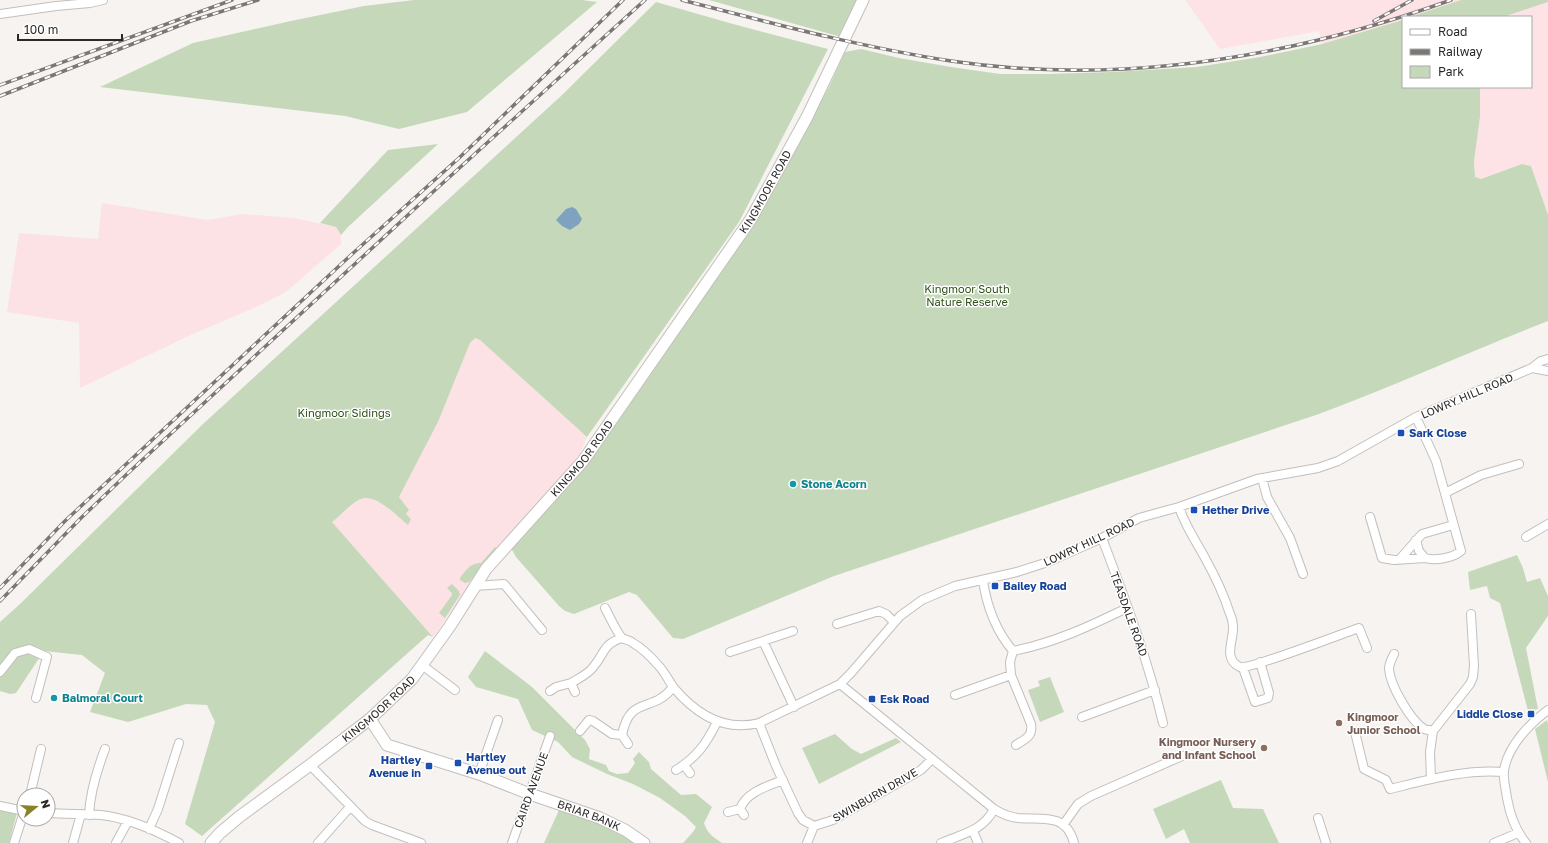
<svg xmlns="http://www.w3.org/2000/svg" width="1548" height="843" font-family="'Golos Text',sans-serif">
<style>
.commercial{fill:#fde2e5}
.industrial{fill:#fde2e6}
.green{fill:#c5d9ba}
.water{fill:#7ea2c0}
.lines{fill:none;stroke-linecap:round;stroke-linejoin:round}
.street-casing{stroke:#c2bfbc;stroke-width:10}
.secondary-casing{stroke:#c2bfbc;stroke-width:13}
.street{stroke:#fff;stroke-width:8}
.secondary{stroke:#fff;stroke-width:11}
.rail-casing{stroke:#7a7775;stroke-width:3.5}
.rail{stroke:#fff;stroke-width:2;stroke-dasharray:6;stroke-linecap:butt}
.transit-dot{fill:#1a4fb4;stroke:#fff;stroke-width:1.5}
.culture-dot{fill:#0f9aa8;stroke:#fff;stroke-width:1.5}
.education-dot{fill:#8d6e63;stroke:#fff;stroke-width:1.5}
.labels{text-anchor:middle;stroke-width:3;stroke-linejoin:round;paint-order:stroke}
.street-label{font-size:11px;fill:#2b2928;stroke:#fff}
.park-label{font-size:11px;fill:#304f1a;stroke:#fff}
.transit-label{font-size:11px;font-weight:bold;fill:#164399;stroke:#fff;text-anchor:start}
.culture-label{font-size:11px;font-weight:bold;fill:#0d838f;stroke:#fff;text-anchor:start}
.education-label{font-size:11px;font-weight:bold;fill:#785e54;stroke:#fff;text-anchor:start}
</style>
<rect width="100%" height="100%" fill="#f6f3f0"/>
<!-- commercial -->
<path class="commercial" d="M102,203L207,220L243,214L294,218L336,227L341,235V244L286,292L254,308L195,333L134,362L80,388L79,323L7,312L19,233L98,239Z
M475,338L480,340L587,437L579,456L473,580L433,637L332,522L360,499L369,497L382,504L408,524L406,515L409,510L399,497L438,422L470,343Z"/>
<!-- industrial -->
<path class="industrial" d="M1185,0H1461L1410,17H1403V20L1373,30L1322,44L1319,31L1220,49Z
M1548,2V215L1531,166L1522,164L1481,179L1475,177L1474,161L1480,117V87H1531V17H1503Z"/>
<!-- green -->
<path class="green" d="M414,0H582L597,2L467,112L399,129L345,116L100,87L193,43L291,21L364,6Z
M709,0H857L841,37Z
M1461,0H1548V2L1503,17H1410Z
M656,2L733,24L828,49L739,222L587,437L480,340L475,338L470,343L438,422L399,497L409,510L406,514L411,519L408,525C397,516 375,493 361,499C354,501 339,517 332,522L433,637L428,635L202,836L185,824L215,722L207,705L186,704L128,722L90,712L105,673L82,655L44,651L16,693L10,694L0,691V622L20,604L203,424L561,96Z
M1403,20V87H1480V117L1474,161L1475,177L1481,179L1522,164L1531,166L1548,215V321C1471,351 1396,385 1319,414L834,576L683,639L673,638L637,595L629,592L574,614L565,611L559,606L516,557L511,548L521,533L551,505L573,480L744,235L829,87L845,52L861,49L899,58L951,67L1000,74H1049L1111,72L1197,67L1260,57L1322,44Z
M438,144L348,227L341,235L336,227L320,223L388,150Z
M495,547L497,549L469,582L465,583L460,580V578C465,571 471,562 481,563Z
M1517,555L1523,568L1527,582L1540,578L1548,596V616L1526,648L1538,709L1528,711L1500,603L1490,598L1487,586L1470,590L1468,572Z
M452,584L459,591L460,595L445,618L439,613L452,595V593L447,588Z
M485,651L532,687L585,740L590,749L589,759L606,765L609,771L617,774L628,773L635,763L633,759L639,752L649,762L651,769L681,795L696,794L712,807L704,823C707,833 713,837 722,843H683L693,832L696,827L685,816L660,798L633,784L607,774L572,757L558,742L532,730L518,699L476,687L468,677Z
M1050,677L1064,712L1040,722L1028,690L1040,686L1038,681Z
M1547,720L1548,724V782L1535,729Z
M835,734L852,749L861,754L896,738L901,742L819,784L802,748Z
M1221,780L1233,808L1263,809L1279,843H1190L1184,829L1166,839L1153,809Z
M562,808L604,825L636,843H544L559,810Z
M0,810L17,813L9,843H0Z"/>
<!-- water -->
<path class="water" d="M572,207L576,209L582,219L579,224L570,230L562,226L556,220L566,209Z"/>
<g class="lines">
<defs>
<path id="street" d="M0,14L56,6L90,3L103,0
M1532,368L1541,361L1548,359
M1262,478L1267,497L1290,538L1303,574
M1445,493L1481,475L1519,464
M1179,507C1185,526 1196,541 1205,558C1215,576 1224,595 1230,614C1232,618 1233,624 1233,629C1233,642 1223,659 1240,667C1248,670 1344,633 1359,628L1367,648
M1370,517L1382,558L1394,560L1425,558C1435,561 1453,558 1461,551L1436,461L1416,417
M1526,537L1548,524
M1102,538C1125,599 1148,660 1163,723
M1416,540L1419,551L1425,558
M1399,560L1422,534L1453,525
M983,581C987,607 996,631 1013,651C1054,643 1090,626 1127,608
M475,586L504,584L542,630
M605,608C609,615 617,633 622,638C625,640 630,640 633,643C642,648 651,657 658,665C665,672 668,680 674,688C696,714 724,732 759,723L840,684L851,673L900,616L922,600L955,586L1017,572L1048,562L1102,538L1139,518L1179,507L1257,479L1318,468L1338,461L1416,417L1532,368L1548,371
M837,624L879,611L886,614L894,622
M763,641L794,707
M1013,651L1010,662L1011,675L1031,724C1033,737 1025,739 1016,745
M730,652L793,631
M1394,654C1392,659 1389,663 1389,669C1390,685 1410,720 1424,729C1426,730 1430,730 1433,731
M422,665L455,690
M1243,668L1255,702L1268,698L1269,693L1260,662
M0,672L15,653L29,649L47,657L36,698
M840,684L994,809C1002,814 1009,817 1018,818C1041,820 1066,812 1074,843
M550,691L556,687L571,683
M575,692L571,683C579,678 589,674 594,666C605,653 603,644 622,638
M955,695L1011,675
M1082,717L1155,690
M759,723L776,766L798,813L803,820L814,826L833,820L921,770L932,759
M580,731L589,720L593,721L612,734L622,735C630,694 653,714 673,687
M1355,732L1364,769L1386,780L1390,789C1427,780 1465,769 1504,772
M622,735L628,744
M310,765L365,821L372,825L421,843
M684,765L690,773
M676,770C697,757 706,744 717,722
M479,774L498,720
M1431,779L1430,752L1433,731L1470,684L1473,677L1474,666L1471,614
M30,795L41,749
M0,806L24,811
M728,812L740,809
M48,813C66,814 83,814 101,815C129,818 155,830 179,843
M89,815C90,793 97,770 105,749
M744,815L740,809C746,792 768,786 783,780
M1318,818L1326,843
M1063,825L1078,804L1091,796L1182,756
M149,829L158,809L179,743
M973,831L978,843
M14,843L24,812
M73,843L81,814
M116,843L128,821
M318,843L350,807
M512,843L550,736
M807,843L814,826
M941,843C962,834 983,831 994,809
M1494,843L1518,833
M1526,843C1515,830 1510,815 1507,798C1506,790 1503,780 1504,771C1507,747 1530,723 1548,710"/>
<g id="secondary">
<path id="s1" d="M370,719L387,745L479,774L530,794L600,818L625,830L644,843"/>
<path id="s2" d="M211,843L220,833L239,817L310,765L370,719L412,679L450,626L486,569L583,461L751,219L807,117L863,0"/>
</g>
</defs>
<!-- street casing -->
<use href="#street" class="street-casing"/>
<!-- secondary casing -->
<use href="#secondary" class="secondary-casing"/>
<!-- street -->
<use href="#street" class="street"/>
<!-- secondary -->
<use href="#secondary" class="secondary"/>
<defs>
<path id="rail" d="M682,0C771,23 860,47 951,61C1120,86 1292,57 1451,0
M1374,21L1412,0
M0,85L232,0
M0,96L191,21L258,0
M0,588L65,521L351,255L459,158L623,0
M0,601L81,518L126,475L434,191L645,0"/>
</defs>
<!-- rail casing -->
<use href="#rail" class="rail-casing"/>
<!-- rail -->
<use href="#rail" class="rail"/>
</g>
<!-- markers -->
<g class="transit-dot">
<rect x="1397" y="429" width="8" height="8" rx="2"/>
<rect x="1190" y="506" width="8" height="8" rx="2"/>
<rect x="991" y="582" width="8" height="8" rx="2"/>
<rect x="868" y="695" width="8" height="8" rx="2"/>
<rect x="1527" y="710" width="8" height="8" rx="2"/>
<rect x="454" y="759" width="8" height="8" rx="2"/>
<rect x="425" y="762" width="8" height="8" rx="2"/>
</g>
<g class="culture-dot">
<circle cx="793" cy="484" r="4"/>
<circle cx="54" cy="698" r="4"/>
</g>
<g class="education-dot">
<circle cx="1339" cy="723" r="4"/>
<circle cx="1264" cy="748" r="4"/>
</g>
<g class="labels">
<!-- street labels -->
<g class="street-label">
<text dy="4" stroke="none"><textPath href="#s2" startOffset="863">KINGMOOR ROAD</textPath></text>
<text transform="translate(1467 396) rotate(-23)" y="4">LOWRY HILL ROAD</text>
<text dy="4" stroke="none"><textPath href="#s2" startOffset="539">KINGMOOR ROAD</textPath></text>
<text transform="translate(1089 542) rotate(-25)" y="4">LOWRY HILL ROAD</text>
<text transform="translate(1129 614) rotate(70)" y="4">TEASDALE ROAD</text>
<text dy="4" stroke="none"><textPath href="#s2" startOffset="215">KINGMOOR ROAD</textPath></text>
<text transform="translate(531 790) rotate(-70)" y="4">CAIRD AVENUE</text>
<text transform="translate(875 795) rotate(-30)" y="4">SWINBURN DRIVE</text>
<text dy="4" stroke="none"><textPath href="#s1" startOffset="245">BRIAR BANK</textPath></text>
</g>
<!-- park labels -->
<g class="park-label">
<text x="967" y="293">Kingmoor South<tspan x="967" dy="13">Nature Reserve</tspan></text>
<text x="344" y="417">Kingmoor Sidings</text>
</g>
<!-- transit labels -->
<g class="transit-label">
<text x="1409" y="437">Sark Close</text>
<text x="1202" y="514">Hether Drive</text>
<text x="1003" y="590">Bailey Road</text>
<text x="880" y="703">Esk Road</text>
<text x="1523" y="718" text-anchor="end">Liddle Close</text>
<text x="466" y="761">Hartley<tspan x="466" dy="13">Avenue out</tspan></text>
<text x="421" y="764" text-anchor="end">Hartley<tspan x="421" dy="13">Avenue in</tspan></text>
</g>
<!-- culture labels -->
<g class="culture-label">
<text x="801" y="488">Stone Acorn</text>
<text x="62" y="702">Balmoral Court</text>
</g>
<!-- education labels -->
<g class="education-label">
<text x="1347" y="721">Kingmoor<tspan x="1347" dy="13">Junior School</tspan></text>
<text x="1256" y="746" text-anchor="end">Kingmoor Nursery<tspan x="1256" dy="13">and Infant School</tspan></text>
</g>
</g>
<!-- legend -->
<rect x="1402" y="16" width="130" height="72" fill="#ffffff" stroke="#aaa9a9"/>
<rect x="1410" y="29" width="20" height="6" fill="#ffffff" stroke="#aaa9a9"/>
<text x="1438" y="36" font-size="12" fill="#2b2928">Road</text>
<rect x="1410" y="49" width="20" height="6" fill="#7a7775" stroke="#aaa9a9"/>
<text x="1438" y="56" font-size="12" fill="#2b2928">Railway</text>
<rect x="1410" y="66" width="20" height="12" fill="#c5d9ba" stroke="#aaa9a9"/>
<text x="1438" y="76" font-size="12" fill="#2b2928">Park</text>
<!-- north arrow -->
<g transform="translate(36 807) rotate(72)"><circle r="19" fill="#ffffff" stroke="#aaa9a9"/>
<path d="M0-3L7 15L0 10L-7 15Z" fill="#88832b"/>
<text y="-6" font-size="11" font-weight="bold" text-anchor="middle" fill="#2b2928">N</text>
</g>
<!-- scale -->
<path d="M18 34v6h104v-6" fill="none" stroke="#2b2928" stroke-width="2"/>
<text x="24" y="34" font-size="12" fill="#2b2928" stroke="#ffffff" stroke-width="3" paint-order="stroke">100 m</text>
</svg>
